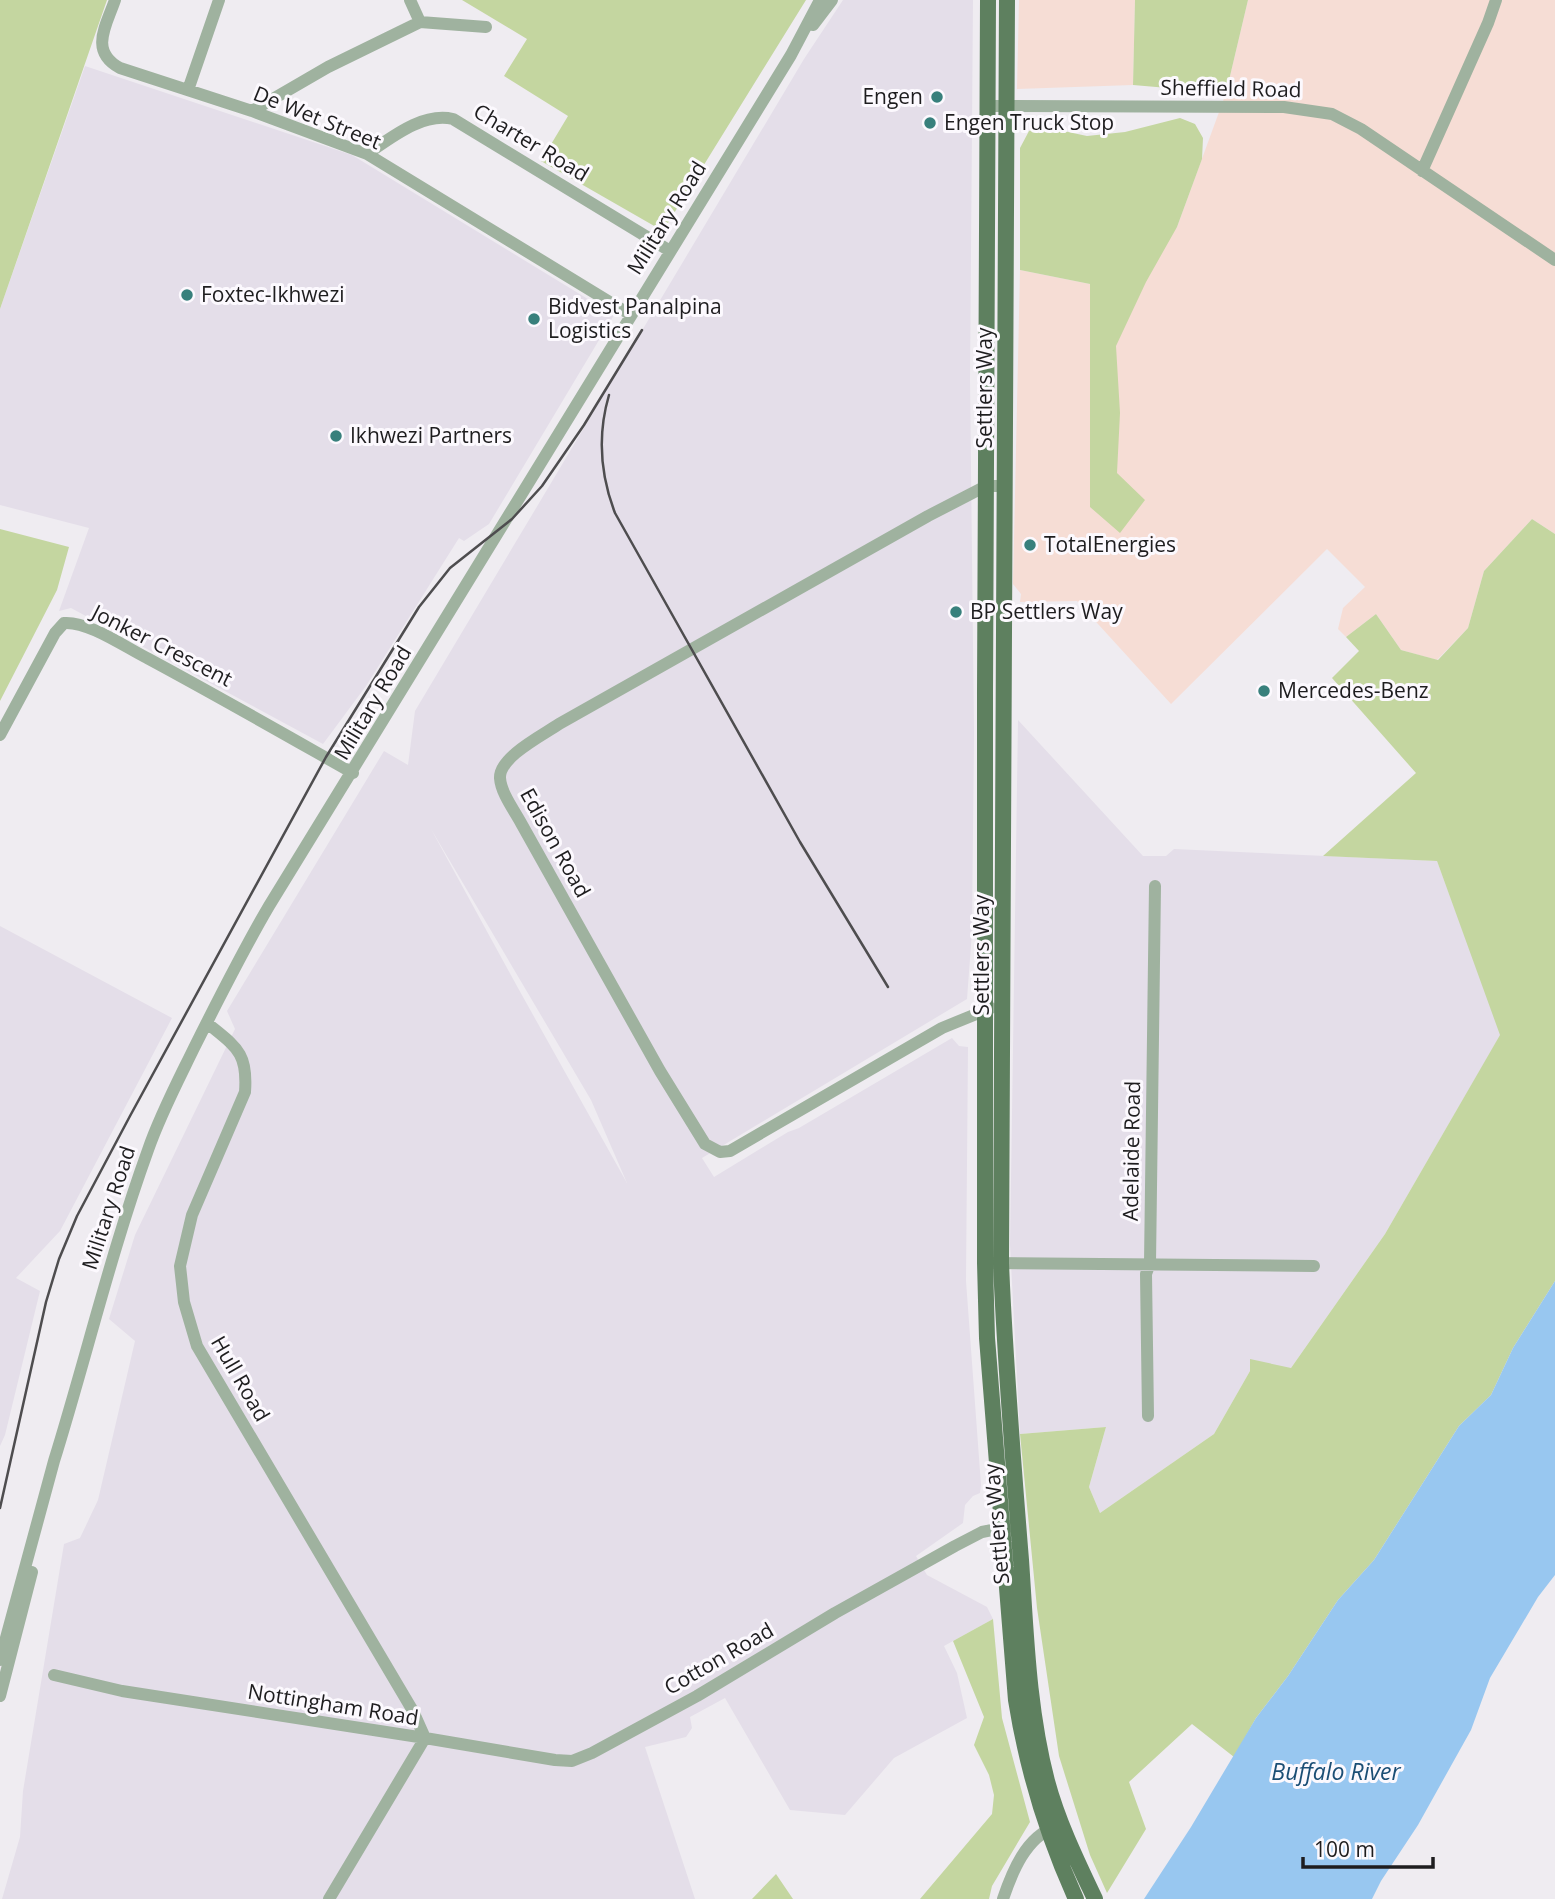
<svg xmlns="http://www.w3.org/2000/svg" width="1555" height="1899" font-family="'Open Sans',sans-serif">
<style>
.commercial{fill:#f6ddd5}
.built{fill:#e4dee9;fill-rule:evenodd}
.green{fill:#c4d6a0}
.water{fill:#98c7f0}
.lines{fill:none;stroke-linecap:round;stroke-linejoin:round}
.minor{stroke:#9fb29f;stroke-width:12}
.major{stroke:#5e805f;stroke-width:16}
.rail{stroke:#4e4d4f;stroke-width:2.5}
.poi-dot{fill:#38807c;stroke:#fcf9fe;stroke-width:2.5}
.labels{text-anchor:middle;stroke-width:6;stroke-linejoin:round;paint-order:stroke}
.street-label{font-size:21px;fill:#1e1d1f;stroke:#fcf9fe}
.poi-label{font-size:21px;fill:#1e1d1f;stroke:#fcf9fe;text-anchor:start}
.water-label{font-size:23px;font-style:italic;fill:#1b4e75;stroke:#fcf9fe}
</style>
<rect width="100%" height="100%" fill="#efecf1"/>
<!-- commercial -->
<path class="commercial" d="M1019,0H1135L1133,85L1017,89Z
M1248,0H1555V534L1532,519L1484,571L1468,628L1437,660L1401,650L1376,614L1346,637L1338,629L1343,608L1365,587L1327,549L1171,704L1077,601L1020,602L1021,594L1013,584L1020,270L1090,284L1177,227L1226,93Z"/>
<!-- built -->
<path class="built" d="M843,0H973L970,380L974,733L972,932L967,999L702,1158L714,1177L788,1132L799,1128L952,1038L959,1046L968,1047L966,1281L981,1485L980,1493L973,1496L965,1505L963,1523L916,1556L927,1575L987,1607L993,1619L944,1646L957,1673L967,1718L894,1758L845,1815L790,1810L725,1698L690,1717L692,1728L686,1737L645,1747L695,1899H2L20,1837L23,1791L64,1544L80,1538L98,1500L135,1341L109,1319L135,1235L235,1029L227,1011L384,751L408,765L415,711L804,59ZM431,829L591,1100L627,1183L518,988Z
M85,66L352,155L614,315L489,524L464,541L459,538L366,686L323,744L71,608L59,611L89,528L0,505V309Z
M1018,720L1143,856H1166L1174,849L1437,861L1501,1034L1385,1234L1291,1368L1250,1371L1214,1434L1100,1513L1089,1487L1106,1427L1020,1434L1010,1245Z
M0,926L172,1018L60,1231L16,1278L40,1291L5,1435L0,1446Z"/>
<!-- green -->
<path class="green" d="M0,0H107L0,309Z
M462,0H806L663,231L541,161L568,116L504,76L527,39Z
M1135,0H1248L1226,93L1133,85Z
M1180,118L1195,124L1203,138L1202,159L1177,227L1146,282L1116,346L1120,413L1117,473L1145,500L1120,533L1090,507V284L1020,270V148L1029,131L1040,126L1087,136L1125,132Z
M1532,519L1555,534V1281L1513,1348L1491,1395L1459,1426L1374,1560L1338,1600L1288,1676L1256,1718L1234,1757L1192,1724L1129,1782L1146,1829L1107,1893L1090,1855L1059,1756L1037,1608L1020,1434L1106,1427L1089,1487L1100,1513L1214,1434L1250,1371V1359L1291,1368L1385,1234L1500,1035L1437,861L1323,856L1416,773L1332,678L1359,651L1346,637L1376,614L1401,650L1438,660L1468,628L1484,571Z
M0,529L69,547L57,590L0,701Z
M993,1619L1002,1718L1030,1822L992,1886L989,1899H920L992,1814L994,1795L989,1775L974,1745L984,1717L953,1641Z
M776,1874L793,1899H752Z"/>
<!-- water -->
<path class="water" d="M1555,1281V1575L1538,1597L1490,1678L1471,1730L1418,1825L1381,1881L1372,1899H1144L1191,1827L1256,1718L1288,1676L1338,1600L1374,1560L1459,1426L1491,1395L1513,1348Z"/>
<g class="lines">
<!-- minor -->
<path class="minor" d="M115,0C106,26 89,51 120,68L252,111L367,154L631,315
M410,0L420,22
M813,25L832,0
M188,90L219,0
M989,106L1284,107L1332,114L1361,129L1555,260
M252,111L328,67L420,22L486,27
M367,154C391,138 422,112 453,119L670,251
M1422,171L1488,23L1496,0
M0,735L55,633L64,623C88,621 125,647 147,658C216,695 284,734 353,773
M991,1008L942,1028L730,1151L720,1152L705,1144L660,1071L521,823C514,810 501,793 500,778C499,757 543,735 559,724L928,516L986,486H1005
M207,1023C236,1047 248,1052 245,1092L192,1215L180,1266L184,1302L197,1346L413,1711L425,1738L555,1760L572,1761L592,1753L697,1696L835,1613L955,1546L982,1532L1011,1526
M993,1263L1314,1266
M1148,1416L1146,1274L1150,1263L1155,886
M0,1660L54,1461C86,1358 111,1252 148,1150C160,1115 178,1081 194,1048C218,1000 242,952 269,906L791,55L820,0
M54,1675L122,1691L425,1738L329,1899
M0,1696L32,1572
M1003,1899C1012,1872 1026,1837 1055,1827"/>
<!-- major -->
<path class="major" d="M988,0L985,694V1263L987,1338L1016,1700C1027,1769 1047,1835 1076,1899
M1007,0L1001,1263C1005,1362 1013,1461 1021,1560C1026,1633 1028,1709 1047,1781C1058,1822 1077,1861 1095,1899"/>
<!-- rail -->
<path class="rail" d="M609,395C597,436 600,474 615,513L800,842L888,987
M0,1508L46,1302L59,1259L77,1216L130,1116L326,757L419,607L450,568L512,519L542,486L584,425L642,330"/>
</g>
<!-- markers -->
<g class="poi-dot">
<circle cx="937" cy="97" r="7"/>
<circle cx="930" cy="123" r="7"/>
<circle cx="187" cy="295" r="7"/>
<circle cx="534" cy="319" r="7"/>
<circle cx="336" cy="436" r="7"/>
<circle cx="1030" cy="545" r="7"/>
<circle cx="956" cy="612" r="7"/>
<circle cx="1264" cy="691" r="7"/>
</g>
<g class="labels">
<!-- street labels -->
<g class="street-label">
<text transform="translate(1231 89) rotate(1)" y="7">Sheffield Road</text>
<text transform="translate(317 118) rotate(22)" y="7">De Wet Street</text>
<text transform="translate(531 143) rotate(31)" y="7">Charter Road</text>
<text transform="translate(667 218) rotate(-58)" y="7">Military Road</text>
<text transform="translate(985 388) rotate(-90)" y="7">Settlers Way</text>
<text transform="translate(162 646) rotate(27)" y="7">Jonker Crescent</text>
<text transform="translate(373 703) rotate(-59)" y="7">Military Road</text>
<text transform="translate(555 843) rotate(61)" y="7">Edison Road</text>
<text transform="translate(982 955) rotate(-90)" y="7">Settlers Way</text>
<text transform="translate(1132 1151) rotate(-89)" y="7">Adelaide Road</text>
<text transform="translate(109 1208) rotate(-72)" y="7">Military Road</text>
<text transform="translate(240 1379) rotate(60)" y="7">Hull Road</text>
<text transform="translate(997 1524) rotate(-95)" y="7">Settlers Way</text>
<text transform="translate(719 1659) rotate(-30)" y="7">Cotton Road</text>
<text transform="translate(333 1705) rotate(9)" y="7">Nottingham Road</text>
</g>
<!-- poi labels -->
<g class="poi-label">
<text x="923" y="104" text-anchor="end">Engen</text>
<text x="944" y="130">Engen Truck Stop</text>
<text x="201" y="302">Foxtec-Ikhwezi</text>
<text x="548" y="314">Bidvest Panalpina<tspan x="548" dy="24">Logistics</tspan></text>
<text x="350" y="443">Ikhwezi Partners</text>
<text x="1044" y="552">TotalEnergies</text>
<text x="970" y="619">BP Settlers Way</text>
<text x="1278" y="698">Mercedes-Benz</text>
</g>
<!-- water labels -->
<g class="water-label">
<text x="1336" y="1780">Buffalo River</text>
</g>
</g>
<!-- scale -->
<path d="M1303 1857v10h130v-10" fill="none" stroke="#1e1d1f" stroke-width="3.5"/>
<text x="1314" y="1857" font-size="21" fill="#1e1d1f" stroke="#fcf9fe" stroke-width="5" paint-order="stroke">100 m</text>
</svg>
